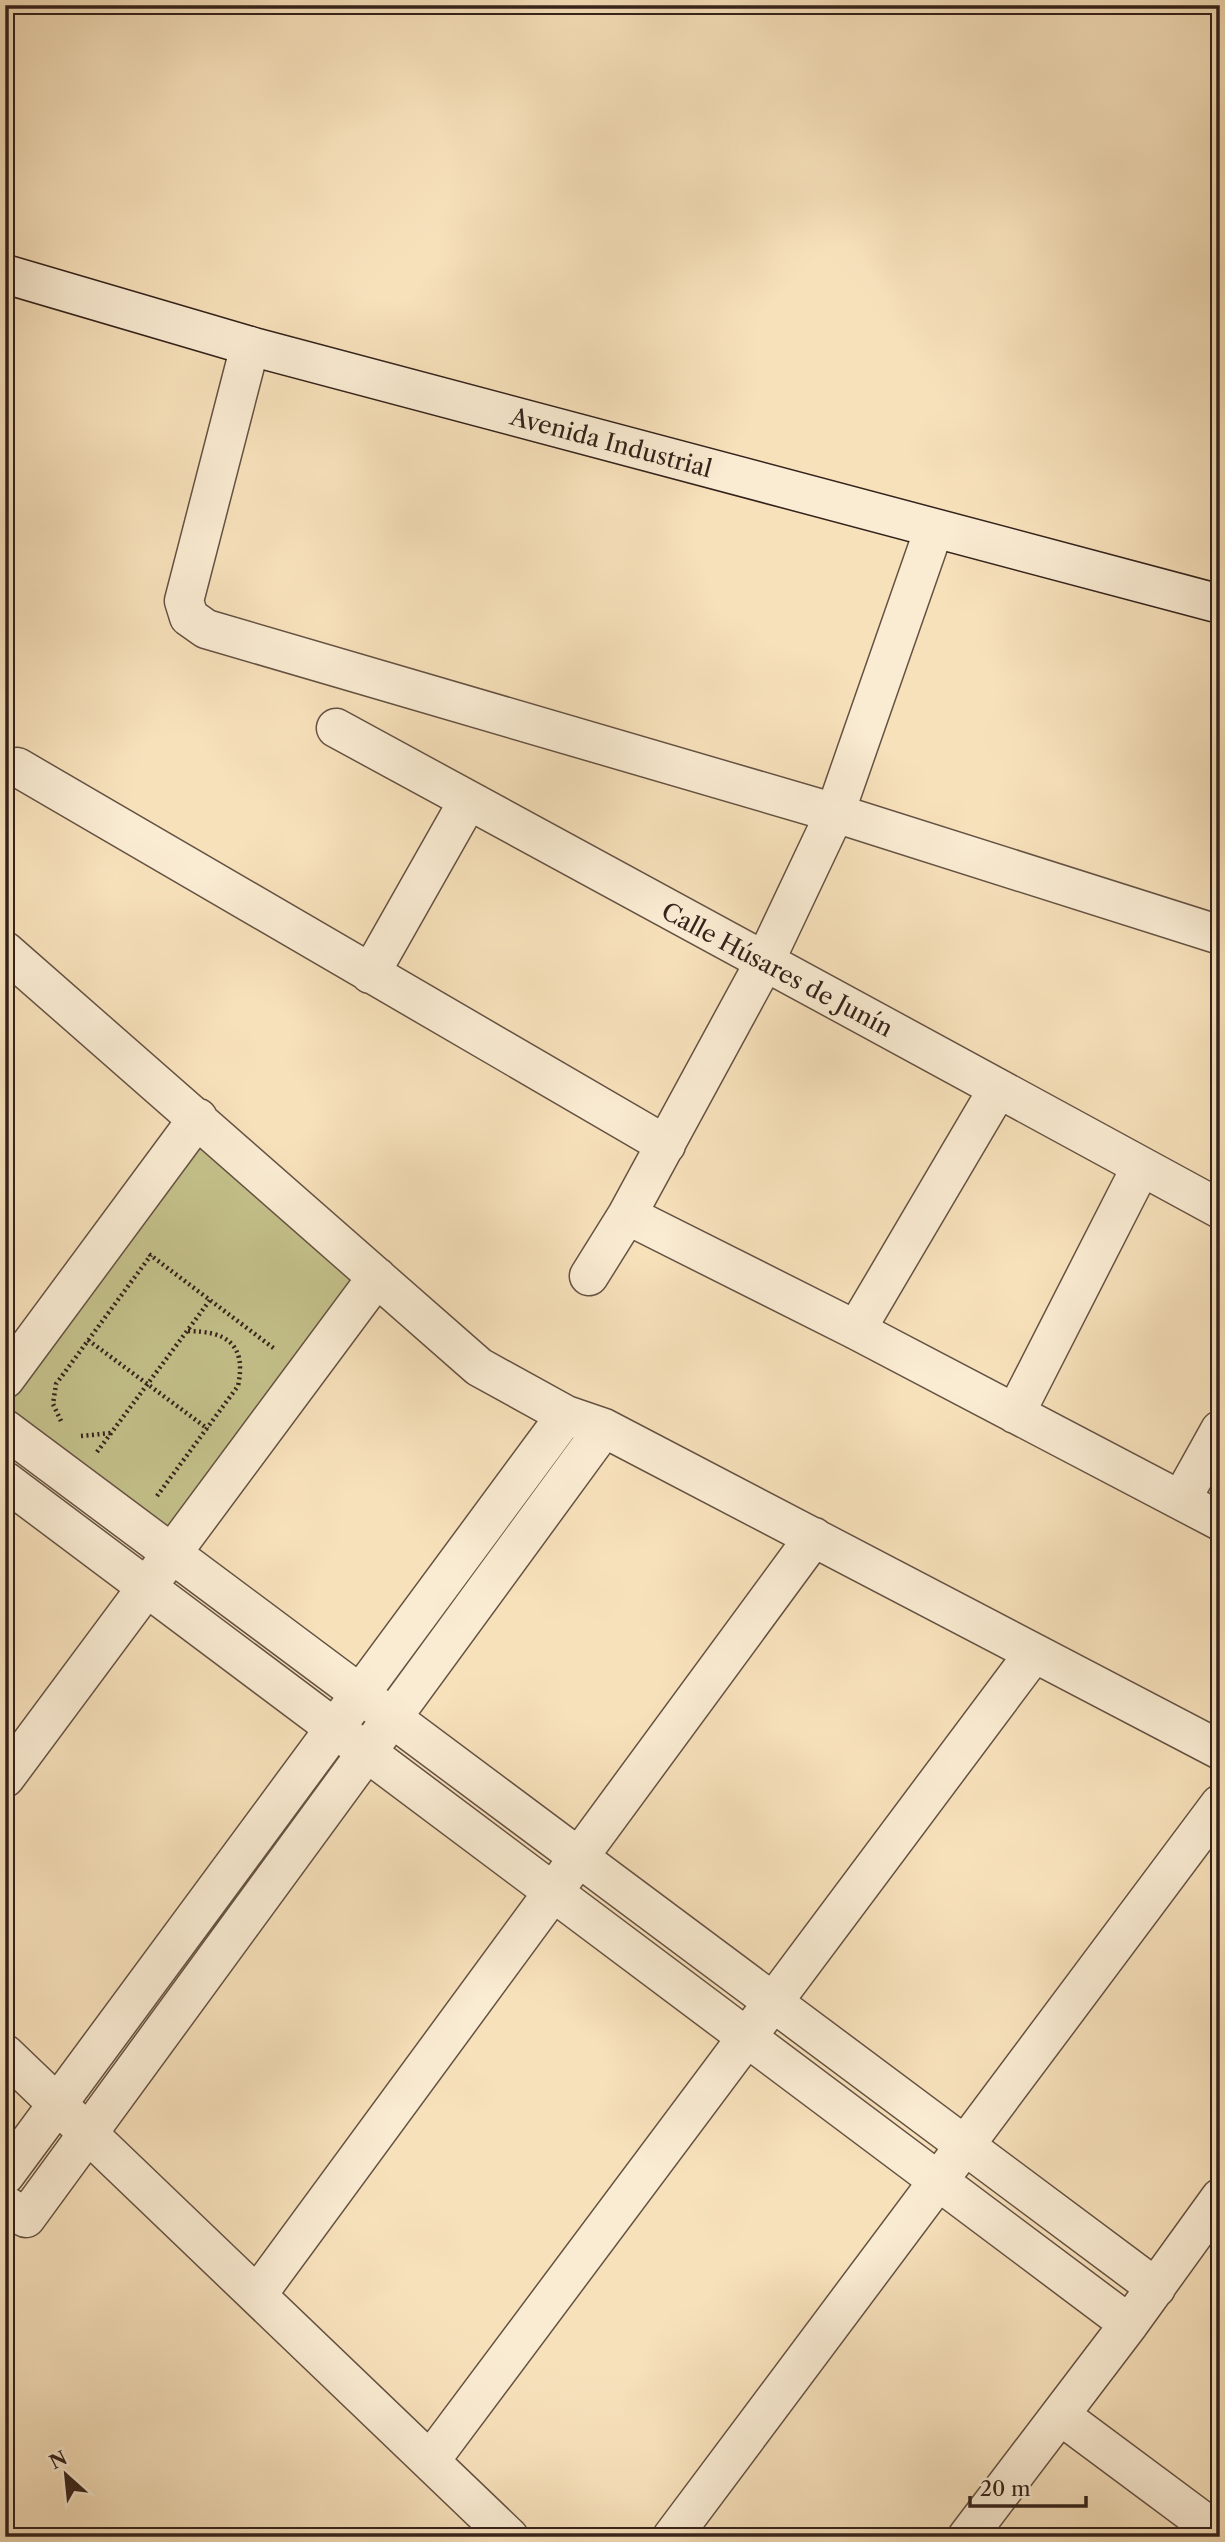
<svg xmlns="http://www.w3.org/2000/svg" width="1225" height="2542" font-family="'Libre Caslon Text',serif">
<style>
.green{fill:#c4c18b;stroke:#7c7253;stroke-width:2}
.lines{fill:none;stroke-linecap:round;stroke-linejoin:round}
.street-casing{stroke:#655243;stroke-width:41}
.secondary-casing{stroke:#34221b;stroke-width:41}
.path{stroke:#34221b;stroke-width:4.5;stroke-dasharray:2 3.5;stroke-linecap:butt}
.street{stroke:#faecd3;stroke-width:38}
.secondary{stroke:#faecd3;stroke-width:38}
.labels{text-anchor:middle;stroke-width:7;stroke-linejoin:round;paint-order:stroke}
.street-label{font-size:24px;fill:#34221b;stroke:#faecd3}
</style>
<rect width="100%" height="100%" fill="#f7e1bb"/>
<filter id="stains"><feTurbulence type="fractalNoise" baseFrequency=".00286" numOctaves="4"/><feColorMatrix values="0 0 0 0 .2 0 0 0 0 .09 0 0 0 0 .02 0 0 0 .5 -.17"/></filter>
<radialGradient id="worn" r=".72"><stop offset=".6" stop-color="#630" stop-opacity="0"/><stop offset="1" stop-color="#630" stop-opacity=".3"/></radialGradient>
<!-- green -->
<path class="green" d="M199,1137L359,1278L169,1533L5,1415V1402Z"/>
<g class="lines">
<defs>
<path id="street" d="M250,346L184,601L189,617L206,629L835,813L1220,935
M336,728L1220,1209
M17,767L666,1145
M5,951L479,1367L566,1415L604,1428L1220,1750
M370,974L468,801
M627,1215L856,1330L1220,1521
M589,1276L627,1215L764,963L835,813L934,529
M856,1330L998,1089
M5,1379L198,1118
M1015,1414L1141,1167
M5,1429L1156,2288
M5,1481L1129,2324
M1181,1500L1220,1430
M5,1778L377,1277
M5,2054L509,2537
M5,2175L566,1415
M5,2205L26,2218L604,1428
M257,2295L814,1537
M1060,2415L1220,2534
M430,2461L1034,1653
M672,2537L1220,1804
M967,2537L1129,2324L1220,2198"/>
<path id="secondary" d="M5,274L250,346L1220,604"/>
</defs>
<!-- street casing -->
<use href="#street" class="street-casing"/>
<!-- secondary casing -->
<use href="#secondary" class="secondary-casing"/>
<!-- path -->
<path class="path" d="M149,1254L276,1350
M88,1340L208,1429
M61,1421L53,1404L56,1384L151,1255
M81,1436L111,1433
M97,1452L210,1300
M157,1496L238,1386C247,1344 226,1331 187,1331"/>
<!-- street -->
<use href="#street" class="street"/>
<!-- secondary -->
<use href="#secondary" class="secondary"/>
</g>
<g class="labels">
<!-- street labels -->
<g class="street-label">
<text transform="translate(611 443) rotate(15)" y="8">Avenida Industrial</text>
<text transform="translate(777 970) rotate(28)" y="8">Calle Húsares de Junín</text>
</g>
</g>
<!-- margin -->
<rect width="1225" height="2542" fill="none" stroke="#f7e1bb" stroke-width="28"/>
<rect x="7" y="7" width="1211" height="2528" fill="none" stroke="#34221b" stroke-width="3.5"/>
<rect x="14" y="14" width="1197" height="2514" fill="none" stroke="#34221b" stroke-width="2"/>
<!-- north arrow -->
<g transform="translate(66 2475) rotate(333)" stroke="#faecd3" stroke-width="5" paint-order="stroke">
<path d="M0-5L12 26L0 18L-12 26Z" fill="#34221b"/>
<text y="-10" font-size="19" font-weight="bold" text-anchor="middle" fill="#34221b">N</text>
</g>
<!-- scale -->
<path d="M970 2496v10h116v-10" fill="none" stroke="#34221b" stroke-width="3.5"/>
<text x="980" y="2496" font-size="21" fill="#34221b" stroke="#faecd3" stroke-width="5" paint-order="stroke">20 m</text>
<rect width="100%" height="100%" filter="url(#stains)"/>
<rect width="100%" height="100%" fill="url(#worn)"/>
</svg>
